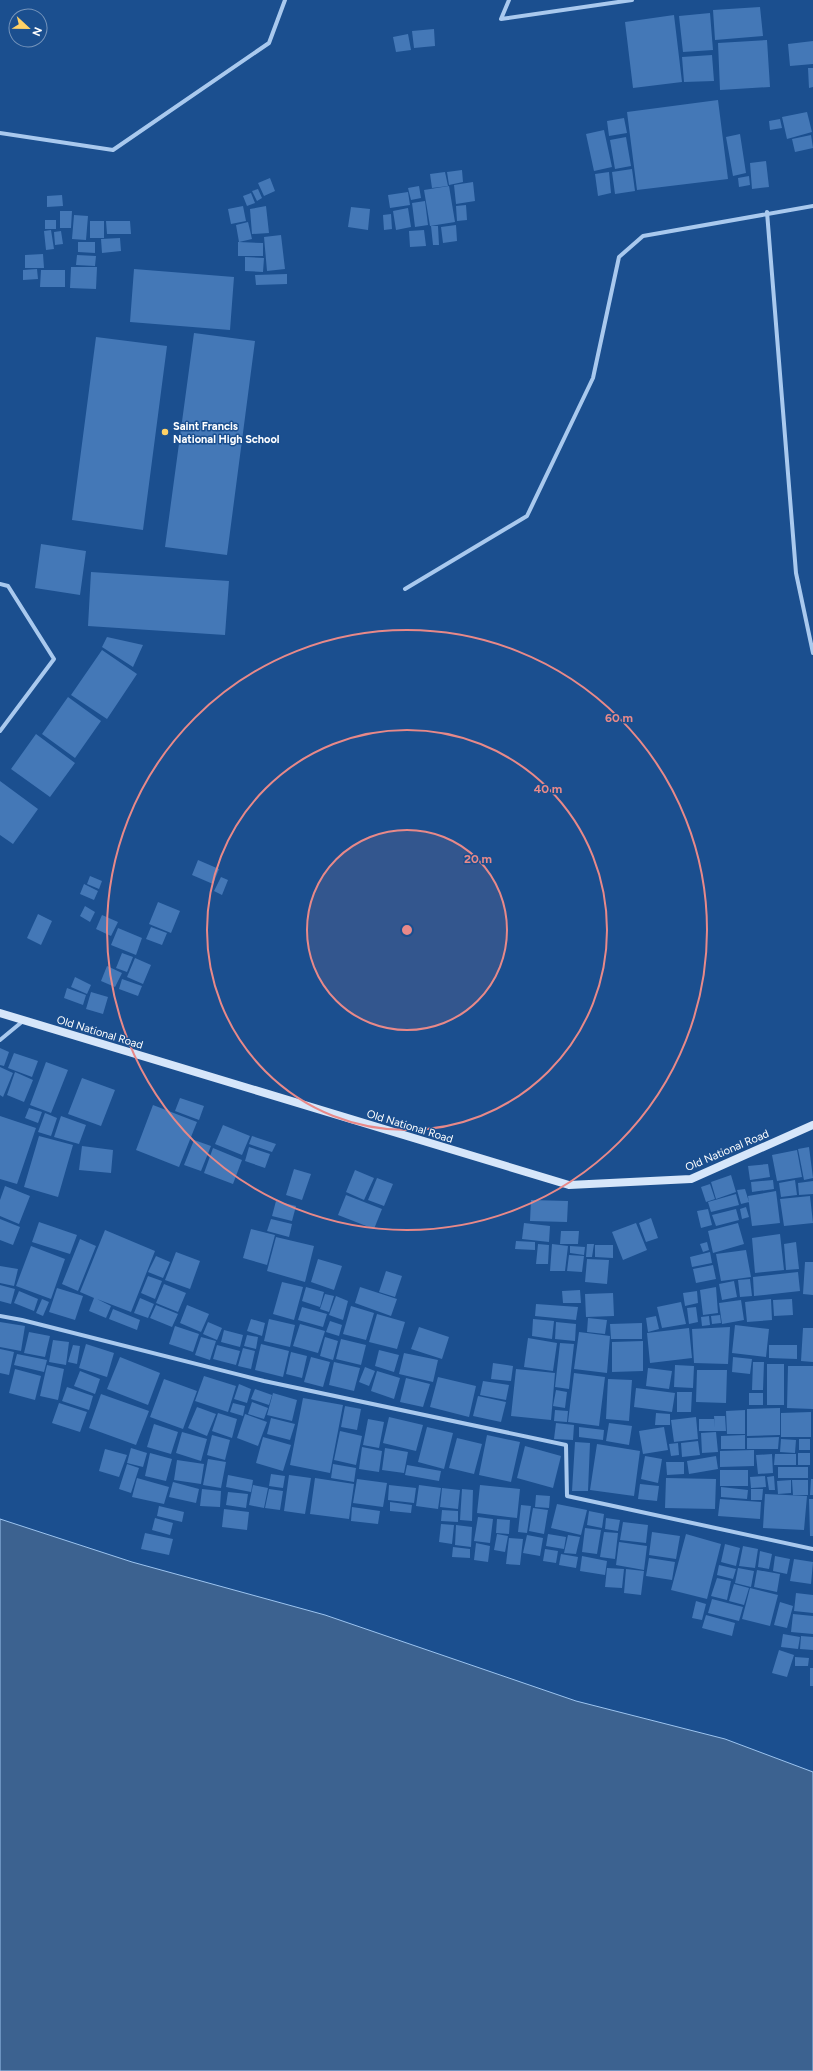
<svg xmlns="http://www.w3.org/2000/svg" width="813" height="2071" font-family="Figtree,sans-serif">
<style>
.water{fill:#3c6290;stroke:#9cc4f0}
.building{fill:#4478b7}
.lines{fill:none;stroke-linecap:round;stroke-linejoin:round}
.street{stroke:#a9c9ee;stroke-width:4}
.secondary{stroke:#d6e6fa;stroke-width:8}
.ring{fill:none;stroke:#e88989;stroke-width:2}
.poi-dot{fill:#ffd166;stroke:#1b4f8f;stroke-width:1.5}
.labels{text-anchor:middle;stroke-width:3;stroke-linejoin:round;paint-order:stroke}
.poi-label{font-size:11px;font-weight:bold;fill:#fff;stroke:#1b4f8f;text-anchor:start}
.street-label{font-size:11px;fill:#fff;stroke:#1b4f8f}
.centre{fill:#e88989;stroke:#1b4f8f;stroke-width:2}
.ring-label{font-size:12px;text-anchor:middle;font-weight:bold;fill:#e88989;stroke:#1b4f8f;stroke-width:3;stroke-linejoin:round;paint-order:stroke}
</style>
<rect width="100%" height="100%" fill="#1b4f8f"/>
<!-- water -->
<path class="water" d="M0,1519L132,1562L325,1615L576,1701L725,1739L813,1772V2071H0Z"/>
<!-- building -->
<path class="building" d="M760,7L763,36L715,40L713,10Z
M710,13L713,50L683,52L679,16Z
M674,15L682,82L633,88L625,22Z
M434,29L435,46L414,48L412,31Z
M408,34L411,50L396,52L393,37Z
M767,40L770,87L720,90L718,43Z
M813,41V64L790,66L788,44Z
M712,55L714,81L684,82L682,57Z
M808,68H813V87L809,88Z
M718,100L728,179L637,190L627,112Z
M807,112L812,132L787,139L782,117Z
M624,118L627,133L609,136L607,121Z
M780,119L782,128L770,130L769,121Z
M604,130L612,167L594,171L586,134Z
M740,134L746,173L733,176L726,137Z
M811,135L813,148L795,152L792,139Z
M626,137L631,166L615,169L610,140Z
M766,161L769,187L752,189L750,163Z
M632,169L635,191L615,194L612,172Z
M462,170L463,182L449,185L447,172Z
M445,172L448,186L432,188L430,174Z
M609,172L611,193L598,196L595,174Z
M749,176L750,185L739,187L738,178Z
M270,178L275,191L264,196L258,183Z
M473,182L475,201L456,204L454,185Z
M419,186L421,198L411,200L408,188Z
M449,186L455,222L430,226L424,190Z
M258,189L262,198L257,201L252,191Z
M408,192L410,205L390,208L388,195Z
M251,193L255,203L247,206L243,196Z
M62,195L63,206L47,207V196Z
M425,201L428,225L415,227L412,203Z
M466,205L467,220L457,221L456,206Z
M243,206L246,221L231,224L228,209Z
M266,206L269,233L252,234L250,209Z
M351,207L370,209L368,230L348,227Z
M408,208L411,227L396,230L393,211Z
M60,211H72L71,228H60Z
M391,214L392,229L384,230L383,215Z
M74,215L88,216L86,240L72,239Z
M45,220H56V229H45Z
M90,221H104V238H90Z
M106,221H130L131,234H107Z
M248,222L252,239L239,242L236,225Z
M456,225L457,241L443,243L441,227Z
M431,226H438L439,245H433Z
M51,230L54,249L46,250L44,231Z
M424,230L426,246L410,247L409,231Z
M61,231L63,244L55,245L54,232Z
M281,235L285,269L267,271L264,237Z
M120,238L121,251L102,253L101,239Z
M78,242H95V253L78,252Z
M238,242L263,243V256H238Z
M43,254L44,268H25V255Z
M77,255L96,256L95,266L76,265Z
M245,257L264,258L263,272L245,271Z
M71,267H97L96,289L70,288Z
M37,269L38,279L23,280V270Z
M134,269L234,277L230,330L130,322Z
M41,270H65V287H40Z
M287,274V284L256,285L255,275Z
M194,333L255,341L227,555L165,547Z
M96,337L167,346L143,530L72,520Z
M41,544L86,551L80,595L35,588Z
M91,572L229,581L225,635L88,626Z
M107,637L143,645L133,667L102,647Z
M102,650L137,674L107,719L71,695Z
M68,697L101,721L75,758L42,734Z
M36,734L75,763L50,797L11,769Z
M0,781L38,809L13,844L0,835Z
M198,860L219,869L213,884L192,875Z
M90,876L102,881L99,889L87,884Z
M221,877L228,880L222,895L214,891Z
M84,884L98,891L94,900L80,894Z
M158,902L180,911L171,933L149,924Z
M85,906L95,912L90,922L80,916Z
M38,914L52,921L41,945L27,938Z
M102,915L118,922L111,936L96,929Z
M151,927L167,933L162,945L146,939Z
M118,928L142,938L136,955L111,945Z
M122,953L133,957L127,972L116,968Z
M135,958L151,965L143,984L127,977Z
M107,966L122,973L115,987L101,981Z
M75,977L91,985L87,994L71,987Z
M122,979L142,986L138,996L119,989Z
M67,988L86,995L83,1005L64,998Z
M91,992L108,997L103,1014L86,1009Z
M0,1048L9,1052L4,1066L0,1065Z
M14,1053L38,1061L32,1077L8,1068Z
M46,1062L68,1070L51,1113L30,1105Z
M0,1067L13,1073L3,1097L0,1095Z
M15,1072L33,1080L24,1102L7,1095Z
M82,1078L115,1090L101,1126L68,1114Z
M180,1098L204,1106L199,1120L175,1111Z
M153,1105L197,1122L179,1167L136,1150Z
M29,1108L42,1112L38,1123L25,1118Z
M45,1113L57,1118L51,1136L38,1132Z
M0,1116L36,1128L17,1184L0,1179Z
M61,1116L86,1125L79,1144L54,1137Z
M223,1125L250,1136L242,1155L215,1144Z
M39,1136L73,1145L58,1197L24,1187Z
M252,1136L276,1144L272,1152L249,1144Z
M194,1140L211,1146L201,1171L184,1165Z
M82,1146L113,1150L111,1173L79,1170Z
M249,1147L270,1154L265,1168L245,1161Z
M809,1147L813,1178L804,1180L798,1149Z
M213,1148L242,1160L233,1184L204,1173Z
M797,1150L802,1177L777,1181L772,1155Z
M768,1164L770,1177L750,1180L748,1166Z
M294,1169L311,1174L302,1200L286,1195Z
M355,1170L374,1178L364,1200L346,1192Z
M731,1175L736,1192L716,1199L711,1182Z
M377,1178L393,1184L384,1206L368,1200Z
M773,1180L774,1189L752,1192L751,1182Z
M795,1180L797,1195L781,1197L779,1183Z
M813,1181V1194L799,1195L798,1183Z
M710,1184L715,1199L706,1202L701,1187Z
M5,1186L30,1196L19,1224L0,1216V1200Z
M745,1189L749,1202L741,1204L737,1190Z
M776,1191L780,1223L752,1226L748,1196Z
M736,1194L739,1205L711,1212L708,1202Z
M346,1195L382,1209L374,1229L338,1215Z
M810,1196L813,1223L784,1226L780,1199Z
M531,1200L568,1201L567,1222L530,1221Z
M276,1201L296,1206L292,1221L272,1216Z
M746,1207L749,1217L742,1219L740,1209Z
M708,1209L712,1225L701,1228L697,1211Z
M736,1209L739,1220L716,1226L712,1215Z
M651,1218L658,1238L646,1242L639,1223Z
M0,1219L20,1227L13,1245L0,1240Z
M271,1219L292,1224L289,1237L267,1231Z
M39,1222L77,1235L70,1254L32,1242Z
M524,1223L550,1226L549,1242L522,1239Z
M636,1223L647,1250L623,1260L612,1232Z
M738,1223L744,1244L713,1253L708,1231Z
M251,1229L275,1235L267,1265L243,1258Z
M105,1230L155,1251L131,1312L97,1299L111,1306L106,1318L89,1311L94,1298L80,1292Z
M561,1231H579L578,1244H560Z
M780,1234L784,1270L755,1273L752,1238Z
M276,1237L314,1246L305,1282L267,1271Z
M80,1239L96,1246L78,1291L62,1284Z
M516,1241L535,1242V1250L515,1249Z
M707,1242L709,1250L703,1252L700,1244Z
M796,1242L799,1269L786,1270L784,1244Z
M538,1244L549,1245L548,1264H536Z
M552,1244L568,1246L565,1271H550Z
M587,1244H594L592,1257H586Z
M595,1245H613V1258L595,1257Z
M31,1246L65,1259L51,1299L16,1286Z
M570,1246L585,1247L584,1255L570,1253Z
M746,1250L751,1277L721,1281L716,1254Z
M176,1252L200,1261L190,1289L165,1280Z
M710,1252L712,1263L692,1267L690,1257Z
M569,1255L584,1256L582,1272L567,1271Z
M156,1256L170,1262L163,1278L148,1272Z
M318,1259L342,1266L334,1290L311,1282Z
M587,1259L609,1260L607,1284L585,1282Z
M805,1262H813V1295L803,1294Z
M713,1265L716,1279L696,1283L693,1269Z
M0,1266L18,1269L14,1286L0,1283Z
M386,1271L402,1276L395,1297L379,1292Z
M798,1272L800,1291L754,1296L753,1277Z
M148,1276L162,1281L155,1299L141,1293Z
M750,1279L752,1296L740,1297L738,1280Z
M734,1281L737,1297L722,1300L719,1284Z
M282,1282L303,1287L294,1320L273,1314Z
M164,1284L186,1293L178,1312L156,1303Z
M0,1285L15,1289L11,1304L0,1301Z
M306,1287L324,1292L320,1307L302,1301Z
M360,1287L397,1299L391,1316L355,1303Z
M716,1287L718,1313L703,1315L700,1290Z
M57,1288L83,1296L75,1320L49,1312Z
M580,1290L581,1303H563L562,1291Z
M19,1291L38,1299L34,1311L14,1303Z
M697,1291L698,1303L685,1306L683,1293Z
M613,1293L614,1316L586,1317L585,1294Z
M325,1294L334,1296L329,1312L320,1309Z
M336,1296L348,1301L343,1320L329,1315Z
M140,1298L154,1304L148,1318L134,1313Z
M42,1299L49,1302L43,1316L36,1313Z
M771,1299L772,1320L747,1322L745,1302Z
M792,1299L793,1315L774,1316L773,1300Z
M741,1300L744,1320L722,1324L719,1303Z
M681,1302L686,1324L662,1328L657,1307Z
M536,1304L578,1307L576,1320L535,1316Z
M156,1305L178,1314L172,1327L150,1318Z
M187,1305L209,1314L201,1332L180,1323Z
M351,1306L374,1313L366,1340L343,1334Z
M302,1307L327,1314L323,1327L298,1320Z
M696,1307L698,1322L689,1324L687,1308Z
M113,1309L140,1320L137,1330L109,1319Z
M377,1314L405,1322L397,1349L369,1342Z
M720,1315L721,1323L712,1324L711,1316Z
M656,1316L659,1329L648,1332L646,1318Z
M709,1316L710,1325L702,1326L701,1317Z
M588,1318L607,1320L605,1334L587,1332Z
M251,1319L265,1323L262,1336L247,1331Z
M269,1319L295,1325L290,1347L264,1341Z
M533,1319L554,1321L552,1339L532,1336Z
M330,1321L342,1325L339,1336L326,1332Z
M0,1322L25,1326L21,1351L0,1347Z
M208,1322L222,1328L217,1340L203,1334Z
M556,1322L576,1324L575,1341L555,1339Z
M642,1323V1339H611L610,1324Z
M300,1324L325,1331L318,1353L293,1346Z
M735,1325L769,1329L766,1357L732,1353Z
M175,1326L199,1334L193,1352L169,1344Z
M419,1327L449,1337L442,1359L411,1349Z
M730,1327L728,1364L694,1363L692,1329Z
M689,1328L692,1358L650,1363L647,1333Z
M803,1328H813V1362L801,1361Z
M224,1330L243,1335L240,1347L221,1342Z
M29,1332L50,1336L45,1357L24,1353Z
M579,1332L610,1336L607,1373L574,1369Z
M247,1335L258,1337L256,1349L244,1346Z
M201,1337L216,1341L210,1360L195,1355Z
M325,1337L338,1341L333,1360L320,1356Z
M528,1338L557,1343L553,1371L524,1367Z
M341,1339L366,1345L361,1365L336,1359Z
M53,1340L69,1342L66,1365L49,1362Z
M643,1341V1371L612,1372V1342Z
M560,1343L574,1344L569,1389L555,1387Z
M86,1344L114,1353L107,1377L79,1368Z
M261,1344L289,1351L283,1377L255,1370Z
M73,1345L80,1346L77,1364L68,1362Z
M217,1345L240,1351L236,1365L213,1359Z
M769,1345H797V1359L769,1358Z
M243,1348L255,1351L251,1369L238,1366Z
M0,1349L14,1352L9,1375L0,1373Z
M379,1350L399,1355L394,1372L375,1366Z
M291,1352L307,1356L302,1378L286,1374Z
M404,1353L438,1360L433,1382L399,1374Z
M17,1354L47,1360L44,1372L14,1365Z
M120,1357L160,1373L148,1405L107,1389Z
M311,1357L330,1362L323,1387L304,1382Z
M733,1357L752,1359L750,1374L732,1372Z
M334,1362L360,1368L354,1391L329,1385Z
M753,1362H764L763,1390H752Z
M493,1363L513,1366L511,1381L491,1379Z
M767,1364H784V1405H767Z
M47,1365L64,1369L58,1400L40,1396Z
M675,1365L694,1366L693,1388L674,1387Z
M788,1366H813V1409L787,1408Z
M365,1367L375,1371L369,1386L359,1382Z
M648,1368L672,1371L669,1389L646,1386Z
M15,1369L41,1376L35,1400L9,1393Z
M516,1369L555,1373L551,1420L511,1416Z
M697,1370H727L726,1403L696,1402Z
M80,1371L100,1379L95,1394L74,1386Z
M377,1371L400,1378L394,1399L371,1391Z
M574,1373L605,1377L599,1426L568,1422Z
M204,1376L236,1386L228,1412L195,1401Z
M438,1377L476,1386L469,1417L430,1407Z
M406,1378L430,1384L423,1407L400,1402Z
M164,1379L197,1391L183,1429L150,1417Z
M608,1379L632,1380L629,1421L606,1419Z
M483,1381L509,1385L506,1400L480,1395Z
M239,1384L251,1389L247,1403L234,1399Z
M67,1387L93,1396L89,1410L62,1401Z
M636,1388L675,1393L672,1412L634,1407Z
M255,1389L272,1395L269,1405L251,1399Z
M556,1390L567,1392L565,1408L553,1406Z
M677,1392H692L691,1412H677Z
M273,1393L297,1400L292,1421L267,1415Z
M749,1393H763V1405H749Z
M101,1394L149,1411L136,1445L89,1428Z
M478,1396L506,1402L501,1422L473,1416Z
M303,1398L343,1405L330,1473L290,1465Z
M252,1402L268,1408L264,1419L248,1414Z
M59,1403L87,1412L80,1432L52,1423Z
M233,1403L245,1406L243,1416L230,1412Z
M345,1406L361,1409L357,1430L341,1427Z
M197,1407L216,1414L207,1436L188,1428Z
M780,1408V1435L747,1436V1409Z
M555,1410L568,1411L567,1422L554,1421Z
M745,1410V1434H727L726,1411Z
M811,1412V1437H781V1413Z
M218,1413L237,1419L232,1438L212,1431Z
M656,1413L670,1414V1425H655Z
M245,1414L267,1422L258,1446L237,1438Z
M714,1416H725L726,1431H699V1419H714L715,1428Z
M389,1417L423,1425L416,1451L383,1443Z
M696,1417L698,1439L674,1442L671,1420Z
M271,1418L295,1424L290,1440L267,1434Z
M368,1419L384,1422L379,1448L363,1445Z
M556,1423L574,1425L573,1440L554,1439Z
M609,1423L632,1426L629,1445L606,1441Z
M154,1424L178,1432L171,1454L147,1447Z
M427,1427L453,1433L444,1469L418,1462Z
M579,1427L604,1430L603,1440L579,1437Z
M664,1427L668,1450L643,1454L639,1431Z
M340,1431L362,1436L356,1465L334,1460Z
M182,1432L207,1439L201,1461L176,1453Z
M716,1432L718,1452L702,1453L701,1433Z
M212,1435L230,1440L225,1460L207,1455Z
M487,1435L520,1442L511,1482L479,1475Z
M745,1435V1449H721V1436Z
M263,1437L291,1445L283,1471L256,1463Z
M779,1437L778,1449H747V1438Z
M457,1438L482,1444L474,1474L449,1468Z
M781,1439L796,1440L795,1453L780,1452Z
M799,1439H810V1450H799Z
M698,1441L700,1455L682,1457L681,1443Z
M575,1442L590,1443L588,1491H572Z
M678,1443L679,1455L671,1456L669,1444Z
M597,1444L640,1451L634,1496L590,1490Z
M525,1446L561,1456L553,1488L517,1478Z
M362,1447L382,1451L379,1472L359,1469Z
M131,1448L147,1453L143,1467L127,1463Z
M385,1448L408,1452L404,1473L382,1470Z
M105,1449L127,1455L119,1477L99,1471Z
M754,1450V1466L720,1467V1451Z
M150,1453L172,1459L166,1481L145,1476Z
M798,1453H810V1465H798Z
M772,1454L773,1473L758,1474L756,1455Z
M775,1454H796V1465H774Z
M645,1456L662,1459L658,1483L641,1479Z
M716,1456L718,1469L689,1474L687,1461Z
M208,1459L226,1462L221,1488L203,1485Z
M177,1460L204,1464L201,1484L174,1480Z
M666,1462H684V1474L667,1475Z
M127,1464L139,1468L131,1493L119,1489Z
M333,1464L356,1468L354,1482L331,1478Z
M407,1465L441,1471L439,1481L405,1475Z
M778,1467H808V1478H778Z
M720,1470H748V1486H720Z
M271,1474L285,1476L283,1488L269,1486Z
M228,1475L253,1480L251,1492L226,1487Z
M289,1475L311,1478L305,1514L284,1511Z
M765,1476L766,1487L751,1488L750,1477Z
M774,1476L775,1490H769L767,1477Z
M137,1478L169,1487L164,1504L132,1497Z
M315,1478L354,1484L349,1519L310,1514Z
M666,1478L716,1479L715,1509L665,1508Z
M357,1479L387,1483L383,1507L353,1503Z
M811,1479H813V1495H810Z
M791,1480V1493L778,1494L777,1481Z
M792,1480H808V1495H793Z
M173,1482L199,1489L196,1503L169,1497Z
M640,1484L659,1486L657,1501L638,1499Z
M253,1485L268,1488L264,1508L249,1505Z
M389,1485L416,1488L414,1503L388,1500Z
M419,1485L441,1488L438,1509L416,1506Z
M480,1485L520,1489L517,1518L477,1513Z
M721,1487L748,1490L747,1499L721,1497Z
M442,1488L460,1490L458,1509L440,1507Z
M202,1489L221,1491L220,1507L200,1506Z
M269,1489L283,1491L280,1510L265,1508Z
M462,1489L473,1490L472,1521L460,1520Z
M751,1489H763L762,1500H751Z
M228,1492L248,1494L246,1508L226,1505Z
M765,1494L807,1496L804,1530L763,1528Z
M536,1495L550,1496L549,1508L535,1507Z
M720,1499L761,1502L760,1519L718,1516Z
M809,1499H813V1536H810Z
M390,1502L412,1505L411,1513L390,1511Z
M557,1504L587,1510L581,1535L551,1528Z
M521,1505L531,1506L527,1533L518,1532Z
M159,1506L184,1512L182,1522L157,1516Z
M352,1507L380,1511L378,1524L351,1521Z
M533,1508L548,1510L544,1534L529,1531Z
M224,1509L249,1512L247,1530L222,1527Z
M442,1510L458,1511V1522L441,1521Z
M589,1511L604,1514L602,1528L587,1525Z
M478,1517L493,1519L490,1543L474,1541Z
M155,1518L173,1523L170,1535L152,1530Z
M606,1518L620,1520L618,1531L605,1529Z
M497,1519L510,1520L509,1534L496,1533Z
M623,1522L648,1525L646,1543L620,1540Z
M441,1524L454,1525L452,1544L439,1542Z
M456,1525L472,1527L471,1547L455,1545Z
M585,1528L601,1530L597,1554L582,1552Z
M604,1532L618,1533L615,1559L600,1557Z
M652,1532L680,1536L676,1559L649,1555Z
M145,1533L173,1539L169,1555L141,1549Z
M497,1534L508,1536L505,1552L494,1550Z
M548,1534L566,1537L564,1549L546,1546Z
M686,1534L721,1544L707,1599L671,1590Z
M527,1535L543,1538L540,1556L523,1553Z
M568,1535L580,1537L576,1554L564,1553Z
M509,1538L523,1539L520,1565L506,1564Z
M619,1542L647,1546L644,1570L616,1565Z
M476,1543L490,1546L488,1562L474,1560Z
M725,1544L740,1548L736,1566L721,1562Z
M743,1546L758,1549L755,1568L739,1566Z
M453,1547L470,1549V1558L452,1557Z
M545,1549L558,1551L556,1563L543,1561Z
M760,1551L772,1554L769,1569L758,1567Z
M561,1554L578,1557L576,1568L559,1565Z
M582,1556L607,1561L605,1575L580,1571Z
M775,1556L790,1559L787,1574L773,1571Z
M649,1558L675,1562L672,1580L646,1576Z
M794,1559L813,1562L811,1584L790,1581Z
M719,1565L736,1569L733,1579L717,1575Z
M607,1568L624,1569L622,1588L605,1587Z
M738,1568L754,1571L751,1587L735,1583Z
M626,1569L644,1571L641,1595L624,1593Z
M757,1570L780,1574L777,1592L754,1587Z
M717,1578L731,1581L727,1600L711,1596Z
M734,1584L749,1588L744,1605L729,1601Z
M750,1588L778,1595L770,1626L742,1619Z
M796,1593L813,1595V1613L794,1611Z
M712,1599L743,1607L739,1621L708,1613Z
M696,1601L706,1604L702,1620L692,1618Z
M780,1602L793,1606L787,1628L774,1625Z
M793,1614L813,1616V1634L791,1632Z
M706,1615L735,1623L732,1636L702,1628Z
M783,1634L800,1637L798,1649L781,1647Z
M801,1636L813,1637V1650L800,1649Z
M779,1650L794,1655L787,1677L772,1673Z
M795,1657L809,1658L808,1666H795Z
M810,1668H813V1686H810Z"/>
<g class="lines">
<!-- street -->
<path class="street" d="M509,0L501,19L632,0
M0,133L113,150L269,43L285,0
M767,212L796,573L813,653
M0,584L8,586L54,659L0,731
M405,589L527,516L593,378L619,257L643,236L813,206
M0,1040L23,1021
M0,1316L22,1320L264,1381L566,1445L567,1496L813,1549"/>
<!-- secondary -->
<path class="secondary" d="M0,1013L569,1185L691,1179L813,1125"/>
</g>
<!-- distance rings -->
<circle cx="407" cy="930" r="100" fill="#e88989" fill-opacity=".12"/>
<g class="ring">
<circle cx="407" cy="930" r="100"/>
<circle cx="407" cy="930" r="200"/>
<circle cx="407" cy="930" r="300"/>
</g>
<!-- markers -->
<circle class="poi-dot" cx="165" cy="432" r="4"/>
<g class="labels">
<!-- poi labels -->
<g class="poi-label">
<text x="173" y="430">Saint Francis<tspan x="173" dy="13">National High School</tspan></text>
</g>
<!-- street labels -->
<g class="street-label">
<text transform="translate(100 1032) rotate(17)" y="4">Old National Road</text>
<text transform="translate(410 1126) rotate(17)" y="4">Old National Road</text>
<text transform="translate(727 1150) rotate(-23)" y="4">Old National Road</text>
</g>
</g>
<circle cx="407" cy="930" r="6" class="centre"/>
<g class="ring-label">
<text x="619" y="722">60 m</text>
<text x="548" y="793">40 m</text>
<text x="478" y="863">20 m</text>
</g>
<!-- north arrow -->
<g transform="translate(28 28) rotate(112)"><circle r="19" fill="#1b4f8f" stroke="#7695bc"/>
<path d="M0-3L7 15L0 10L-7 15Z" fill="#ffd166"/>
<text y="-6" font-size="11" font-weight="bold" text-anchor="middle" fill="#ffffff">N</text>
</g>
</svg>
